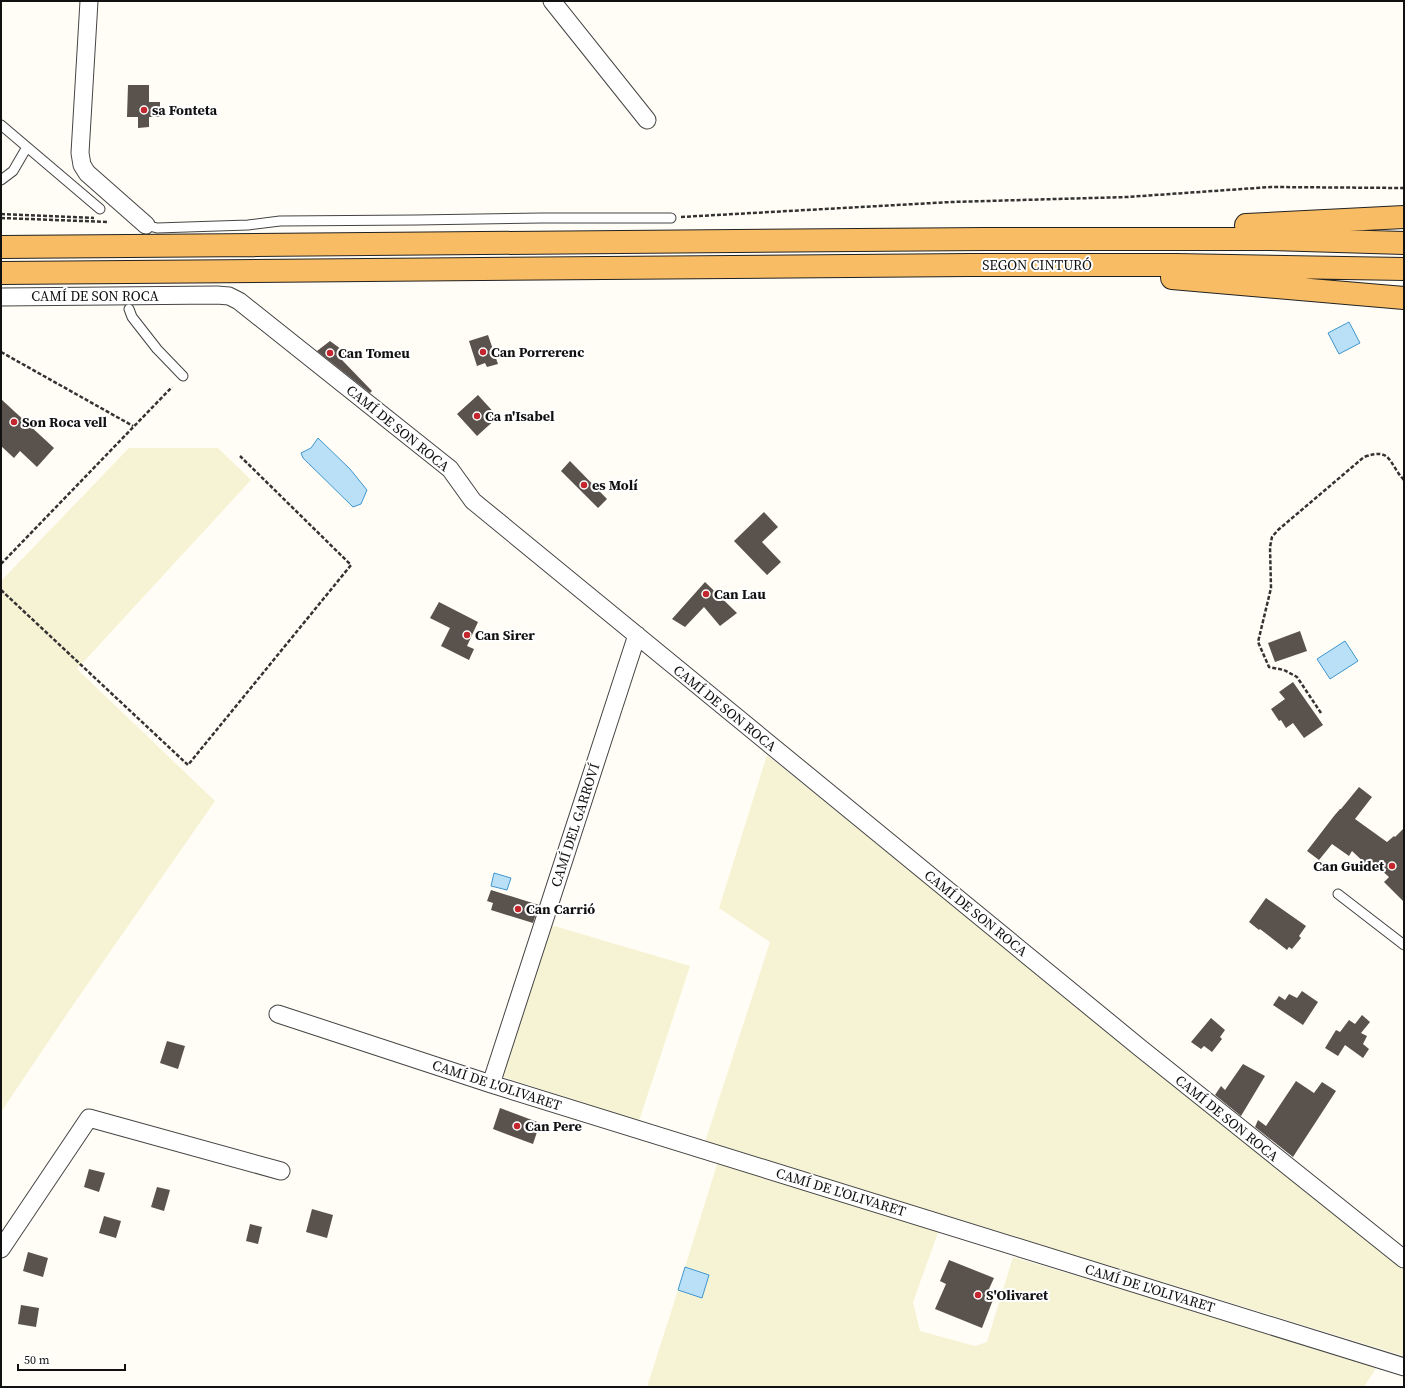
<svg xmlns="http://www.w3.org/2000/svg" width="1405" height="1388" font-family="'Source Serif 4',serif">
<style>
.farmland{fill:#f6f3d4}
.water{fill:#b9e0f7;stroke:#3f96cf}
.building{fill:#5a524d}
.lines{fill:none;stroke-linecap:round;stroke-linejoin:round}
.service-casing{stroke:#444;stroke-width:11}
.minor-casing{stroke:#444;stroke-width:19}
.trunk-casing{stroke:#222;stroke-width:24}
.path{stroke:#333;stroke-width:2.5;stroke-dasharray:4 2;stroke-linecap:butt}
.service{stroke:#fff;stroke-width:9}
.minor{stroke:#fff;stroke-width:17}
.trunk{stroke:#f7bc64;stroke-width:22}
.poi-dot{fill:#c4262e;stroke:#fff;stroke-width:1.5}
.labels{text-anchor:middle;stroke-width:4;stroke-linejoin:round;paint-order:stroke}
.poi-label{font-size:14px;font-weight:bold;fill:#111;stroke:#fff;text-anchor:start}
.street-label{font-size:14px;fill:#111;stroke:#fff}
</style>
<rect width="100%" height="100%" fill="#fffdf5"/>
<!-- farmland -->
<path class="farmland" d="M129,448H218L251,480L77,669L215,801L73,1005L1,1112V581Z
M767,755L1404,1270V1356L705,1142L770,942L719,908Z
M551,925L690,966L639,1121L500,1076Z
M719,1158L940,1227L913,1302L920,1331L975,1346L987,1342L1013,1257L1378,1365L1364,1387H647L678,1290L702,1298L709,1275L685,1267Z"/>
<!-- water -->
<path class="water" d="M1349,322L1360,343L1339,354L1328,333Z
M318,438L350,469L367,490L361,504L353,507L303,458L301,453L311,448Z
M1345,641L1358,661L1330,679L1317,659Z
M494,873L511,878L507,890L491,886Z
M685,1267L709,1275L702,1298L678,1290Z"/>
<!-- building -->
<path class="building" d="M128,85H149V102H160V117H149V127L138,128V117H127Z
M488,335L498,364L487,367L485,363L477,366L469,341Z
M330,341L345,352L341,359L372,391L370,393L317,351Z
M478,395L498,417L477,436L457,414Z
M1,399L54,448L37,467L20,451L14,458L1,446Z
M570,461L607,499L598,508L561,471Z
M764,512L778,527L762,542L781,562L767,575L734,541Z
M705,582L737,613L720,626L704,607L685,627L672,619Z
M439,602L478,622L467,646L474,649L469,660L441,646L450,628L430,618Z
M1300,631L1307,651L1275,662L1268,643Z
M1293,682L1323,725L1304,738L1293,723L1286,728L1281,720L1279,721L1271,709L1285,699L1279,692Z
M1359,787L1372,797L1355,819L1387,842L1394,836L1395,837L1404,828V902L1384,882L1389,877L1372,862L1368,866L1352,851L1349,856L1332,844L1319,860L1307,851L1334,816L1340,809H1341Z
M491,890L539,905L533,923L491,910L493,903L487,901Z
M1266,898L1306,926L1299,936L1301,938L1292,949L1289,947L1287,950L1260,929L1259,930L1249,922Z
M1302,991L1318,1002L1303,1025L1273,1005L1279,996L1285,1000L1289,994L1297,998Z
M1362,1015L1370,1022L1361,1033L1367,1036L1363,1044L1369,1049L1363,1058L1345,1045L1338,1056L1325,1048L1336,1030L1340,1032L1349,1020L1355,1024Z
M1211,1018L1225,1030L1220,1037L1222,1039L1212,1052L1204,1046L1201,1049L1191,1042Z
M167,1041L185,1046L178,1069L160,1063Z
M1243,1064L1265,1076L1241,1116L1215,1095L1221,1086L1225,1090Z
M1296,1081L1314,1093L1322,1082L1336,1091L1293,1157L1255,1127L1258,1120L1266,1126Z
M500,1108L540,1123L533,1144L493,1129Z
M89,1169L105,1173L99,1192L84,1187Z
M157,1187L170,1190L164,1211L151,1207Z
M312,1209L333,1215L327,1238L306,1232Z
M104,1216L121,1221L116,1238L99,1233Z
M250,1224L262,1227L258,1244L246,1241Z
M28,1252L48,1258L43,1277L23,1271Z
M949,1260L994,1278L989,1289L996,1292L982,1328L935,1309L946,1284L940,1281Z
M21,1305L39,1308L36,1327L18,1324Z"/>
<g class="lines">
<defs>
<path id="service" d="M1,125L100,209
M1,180L13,171L27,147
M146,225L157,228L248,225L280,221L416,220L541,218H671
M129,309L132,317L157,349L183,376
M1338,894L1404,945"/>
<path id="minor" d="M89,1L80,153L82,165L87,173L146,225
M552,1L647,120
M1,297L217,295L229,296L239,301L450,469L473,501L1139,1047L1404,1259
M278,1014L491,1084L1404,1367
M491,1084L637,635
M1,1249L89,1118L281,1171"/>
<path id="trunk" d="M1246,225L1404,217
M1,247L985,239H1271L1404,243
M1,273L970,265H1176L1404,269
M1172,278L1404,298"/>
</defs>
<!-- service casing -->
<use href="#service" class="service-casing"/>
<!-- minor casing -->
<use href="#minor" class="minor-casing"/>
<!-- trunk casing -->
<use href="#trunk" class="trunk-casing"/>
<!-- path -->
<path class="path" d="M1,214L94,218
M681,217L951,202L1127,197L1271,187L1404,188
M1,218L109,222
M1,352L133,426
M1,564L172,387
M1,590L188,765L351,565L240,456
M1321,713L1297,677L1284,670L1269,667L1258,642L1271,588L1270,547L1272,537L1278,530L1364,457C1392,447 1388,463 1404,480"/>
<!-- service -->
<use href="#service" class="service"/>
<!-- minor -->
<use href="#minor" class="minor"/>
<!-- trunk -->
<use href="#trunk" class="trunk"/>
</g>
<!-- markers -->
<g class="poi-dot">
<circle cx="144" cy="110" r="4"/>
<circle cx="483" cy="352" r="4"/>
<circle cx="330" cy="353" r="4"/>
<circle cx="477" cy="416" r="4"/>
<circle cx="14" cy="422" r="4"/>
<circle cx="584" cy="485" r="4"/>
<circle cx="706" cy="594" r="4"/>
<circle cx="467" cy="635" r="4"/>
<circle cx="1392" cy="866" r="4"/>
<circle cx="518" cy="909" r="4"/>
<circle cx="517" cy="1126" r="4"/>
<circle cx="978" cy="1295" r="4"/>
</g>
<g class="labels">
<!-- poi labels -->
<g class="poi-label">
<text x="152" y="115">sa Fonteta</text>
<text x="491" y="357">Can Porrerenc</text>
<text x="338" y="358">Can Tomeu</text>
<text x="485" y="421">Ca n'Isabel</text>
<text x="22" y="427">Son Roca vell</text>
<text x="592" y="490">es Molí</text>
<text x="714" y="599">Can Lau</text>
<text x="475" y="640">Can Sirer</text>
<text x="1384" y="871" text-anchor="end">Can Guidet</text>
<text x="526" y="914">Can Carrió</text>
<text x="525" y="1131">Can Pere</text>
<text x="986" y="1300">S'Olivaret</text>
</g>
<!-- street labels -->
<g class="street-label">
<text x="1037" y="270">SEGON CINTURÓ</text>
<text x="95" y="301">CAMÍ DE SON ROCA</text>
<text transform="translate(398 428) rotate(39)" y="5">CAMÍ DE SON ROCA</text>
<text transform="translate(725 708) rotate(39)" y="5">CAMÍ DE SON ROCA</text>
<text transform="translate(575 825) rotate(-72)" y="5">CAMÍ DEL GARROVÍ</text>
<text transform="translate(976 913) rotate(39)" y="5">CAMÍ DE SON ROCA</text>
<text transform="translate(497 1085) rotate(18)" y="5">CAMÍ DE L'OLIVARET</text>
<text transform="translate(1227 1118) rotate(39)" y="5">CAMÍ DE SON ROCA</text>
<text transform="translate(841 1192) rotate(17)" y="5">CAMÍ DE L'OLIVARET</text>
<text transform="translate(1150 1288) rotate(17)" y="5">CAMÍ DE L'OLIVARET</text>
</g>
</g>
<!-- border -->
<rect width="1405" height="1388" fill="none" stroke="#111111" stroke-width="4"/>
<!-- scale -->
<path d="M18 1364v6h107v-6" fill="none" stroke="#111111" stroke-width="2"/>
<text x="24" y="1364" font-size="12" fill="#111111" stroke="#ffffff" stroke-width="3" paint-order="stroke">50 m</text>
</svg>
